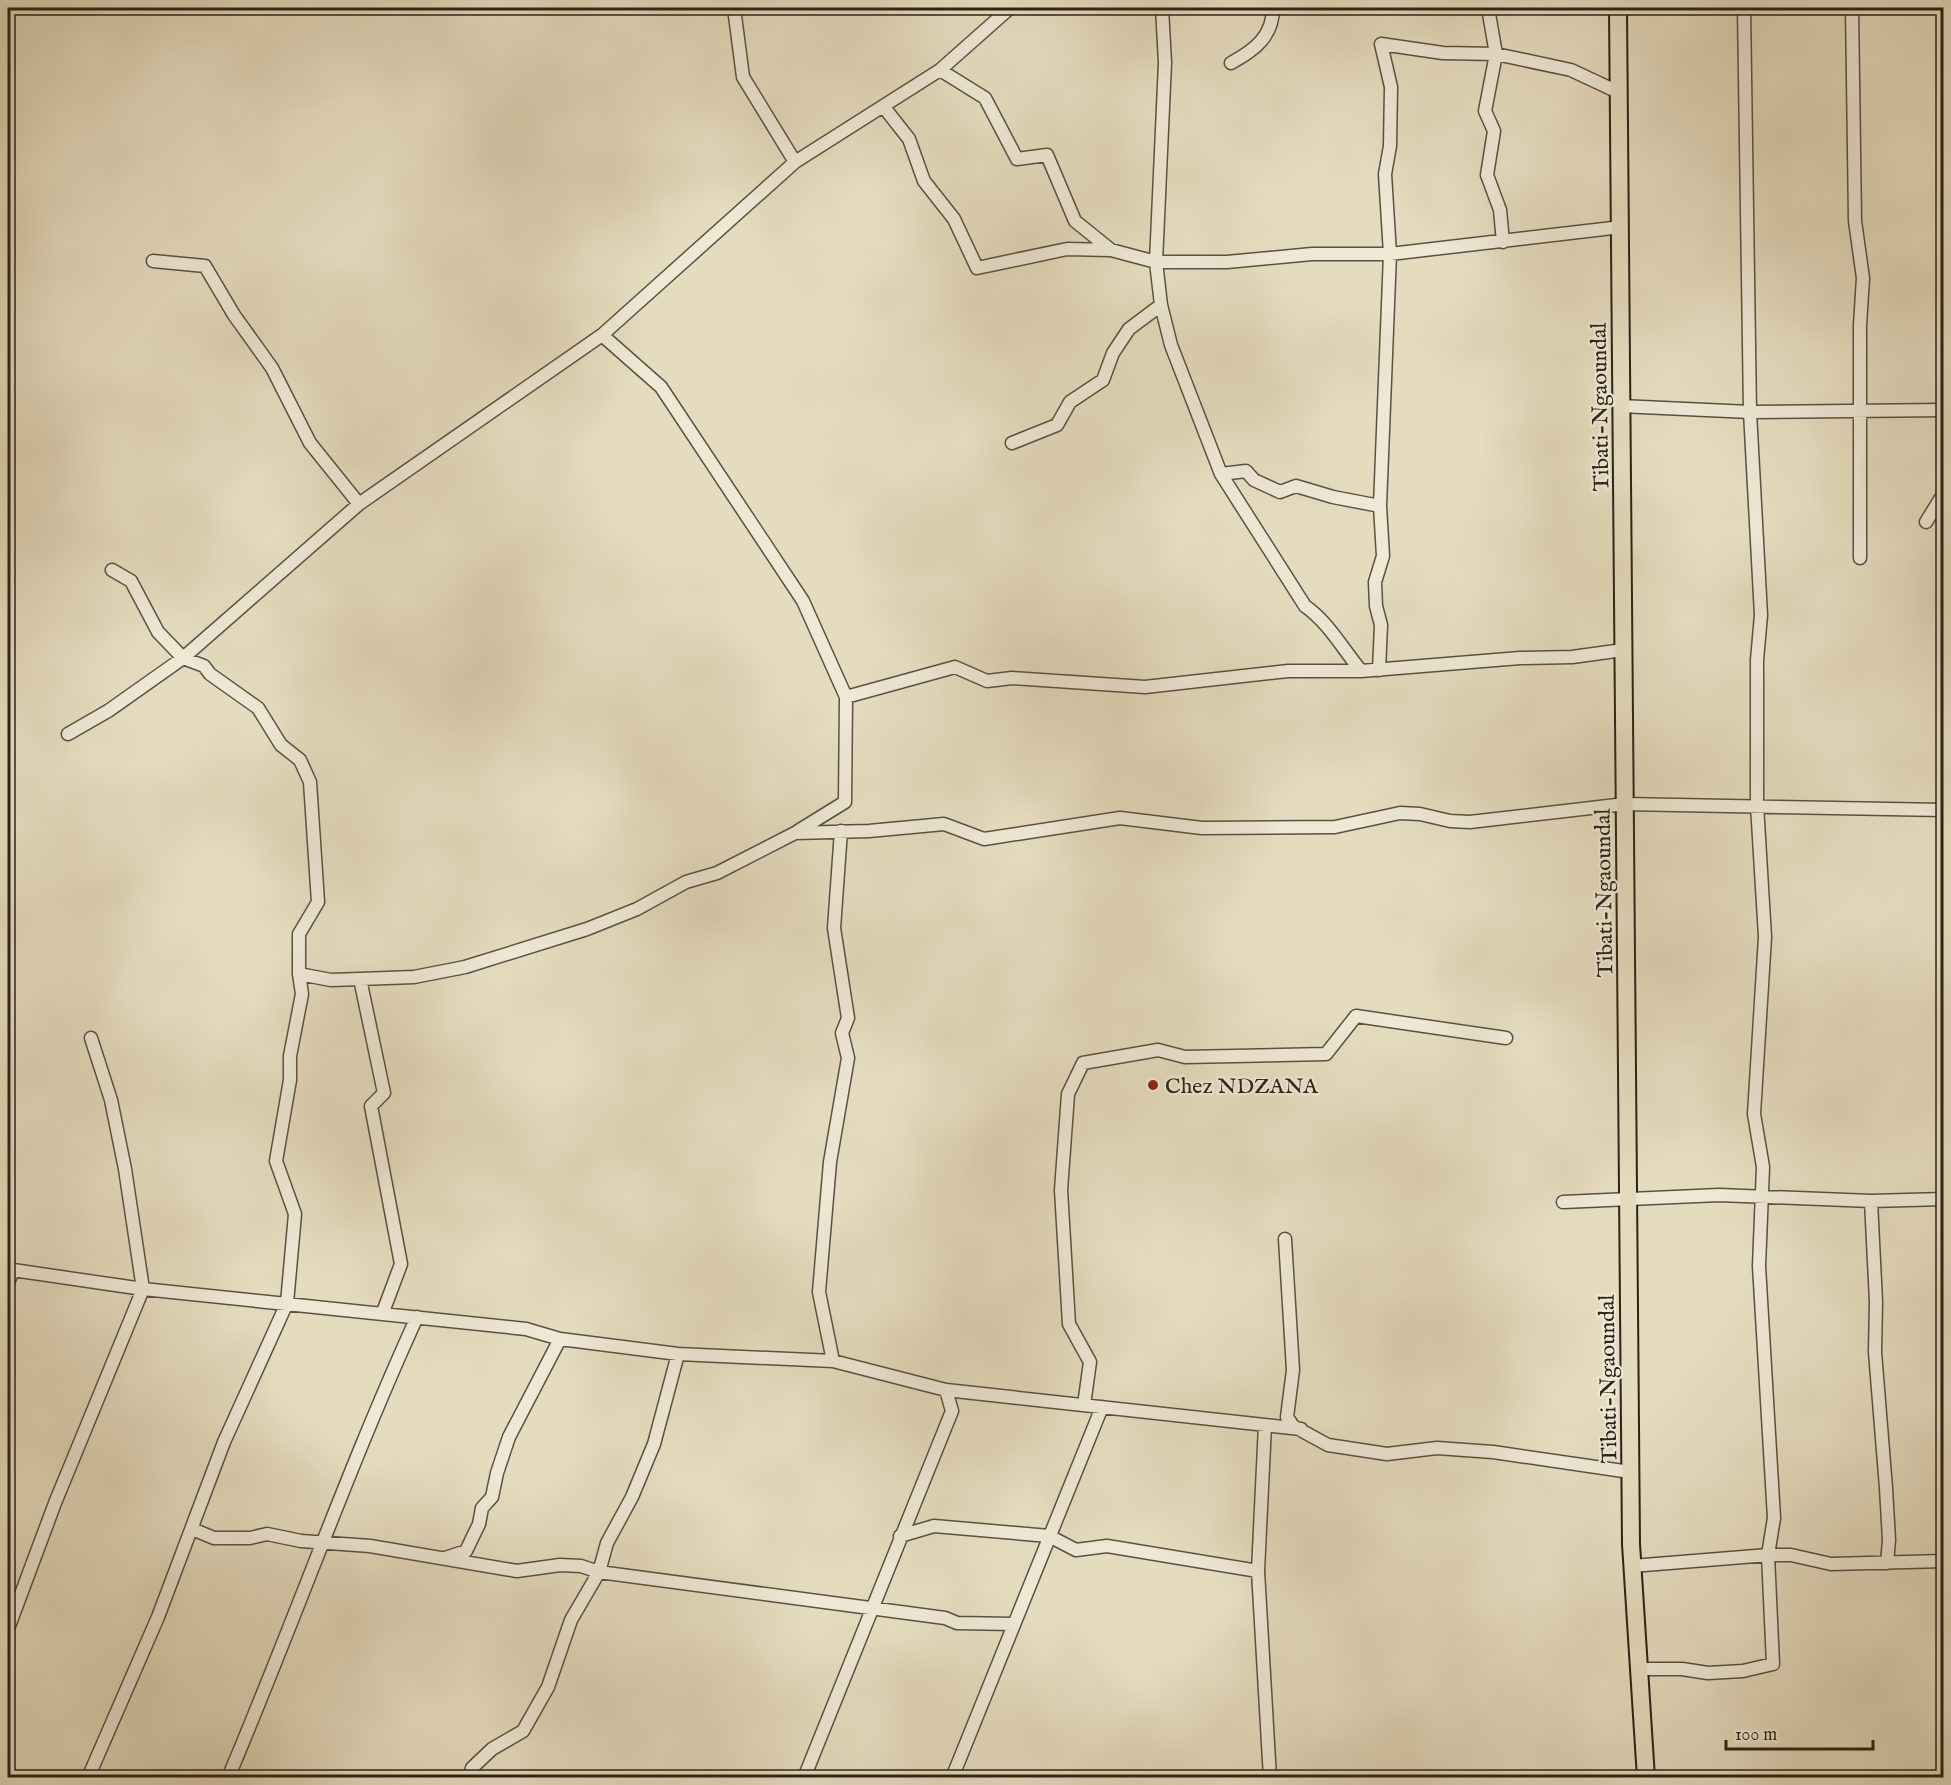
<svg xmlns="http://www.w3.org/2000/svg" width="1951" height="1785" font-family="'IM FELL English',serif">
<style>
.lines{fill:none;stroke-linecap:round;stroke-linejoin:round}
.minor-casing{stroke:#5a5142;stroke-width:15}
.highway-casing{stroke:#2b2319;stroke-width:20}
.minor{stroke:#eee8d5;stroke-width:12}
.highway{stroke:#e5dcbf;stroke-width:16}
.poi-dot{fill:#8f2418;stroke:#eee8d5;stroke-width:2}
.labels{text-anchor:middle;stroke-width:4.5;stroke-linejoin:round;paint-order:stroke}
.street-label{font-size:22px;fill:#2b2319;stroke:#eee8d5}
.poi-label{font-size:22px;fill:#2b2319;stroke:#eee8d5;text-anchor:start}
</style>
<rect width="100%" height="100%" fill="#e5dcbf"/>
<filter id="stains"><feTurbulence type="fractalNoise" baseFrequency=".00333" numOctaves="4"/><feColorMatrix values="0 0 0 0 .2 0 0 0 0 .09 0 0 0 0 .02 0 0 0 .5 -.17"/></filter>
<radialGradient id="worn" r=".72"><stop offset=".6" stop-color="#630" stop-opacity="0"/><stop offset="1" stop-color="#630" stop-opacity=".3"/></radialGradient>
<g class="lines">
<defs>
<path id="minor" d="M734,8L743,77L795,162
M1162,8L1165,63L1156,262H1227L1312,254H1390L1621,227
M1488,8L1496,54L1485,111L1494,131L1487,175L1500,210L1503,242
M1852,8L1855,221L1863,278L1860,325V558
M1231,63C1255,50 1273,36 1273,8
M940,70L985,98L1017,159L1047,155L1075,221L1111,250L1156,262L1161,305L1171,345L1221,474L1305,606C1328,622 1343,649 1361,671
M883,106L909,139L924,181L954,219L977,268L1067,249L1111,250
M153,261L205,266L234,315L272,368L310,443L359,504
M602,335L661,387L803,601L846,697L845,802L798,831
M1620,406L1750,412L1944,410
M1012,443L1057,425L1070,402L1103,380L1113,353L1129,329L1161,305
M1221,474L1246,471L1254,480L1280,492L1296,486L1333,497L1380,506
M1926,522L1944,493
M112,570L131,581L158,632L183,658L204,666L210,674L258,708L281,745L300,760L310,782L318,902L299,934V974L331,980L360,979L414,977L465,967L587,929L637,909L686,882L717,873L795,833L869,831L944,824L984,839L1120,818L1202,828L1335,827L1400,813L1420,814L1450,821L1470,822L1625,804L1944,810
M1379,670L1381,625L1376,606L1375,582L1383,556L1380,506L1390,254L1385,174L1390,146L1391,87L1381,44L1443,53L1496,54L1571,70L1618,92
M846,697L955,667L987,681L1012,678L1145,687L1288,671H1361L1520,658L1572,657L1623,650
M68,734L108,711L183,658L359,504L602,335L795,162L940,70L1010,8
M360,979L384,1093L371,1106L401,1264L383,1312
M1871,1201L1876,1302L1875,1352L1886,1488L1889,1540L1887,1563
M1563,1202L1719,1195L1871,1201L1944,1199
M1285,1239L1293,1370L1287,1417L1293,1426L1328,1445L1387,1454L1437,1448L1493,1452L1630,1472
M8,1283L13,1270L143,1289L125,1169L111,1100L91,1038
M833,1361L819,1292L830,1162L848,1058L842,1033L848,1018L834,928L841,831
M1084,1405L1090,1362L1069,1324L1061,1190L1068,1094L1083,1063L1158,1050L1185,1057L1326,1054L1356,1016L1506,1038
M1265,1425L1258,1571L1270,1778
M192,1529L214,1538H250L267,1534L301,1541L370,1546L517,1571L560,1565L581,1566L599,1572L945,1618L957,1623L1013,1624
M900,1536L934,1526L1049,1536L1076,1550L1107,1546L1258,1571
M445,1558L466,1551L479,1524L482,1508L492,1497L497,1473L509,1437L560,1339
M1632,1566L1768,1555L1774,1518L1759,1266L1763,1167L1754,1114L1765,937L1757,805V660L1761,615L1750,412L1744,8
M8,1629L55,1503L143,1289L526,1329L560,1339L678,1354L833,1361L946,1390L1301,1429
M1639,1669H1682L1708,1673L1743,1671L1773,1664L1768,1555H1791L1831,1564L1944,1561
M88,1778L158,1617L224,1442L287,1303L295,1214L276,1161L290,1080V1056L302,994L299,974
M228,1778C293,1625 348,1468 417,1317
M470,1778L472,1768L492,1749L523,1731L548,1687L571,1620L599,1572L607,1543L632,1497L654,1444L678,1354
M804,1778L952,1411L946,1390
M952,1778L1102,1407"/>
<path id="highway" d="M1618,8L1631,1544L1646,1778"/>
</defs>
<!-- minor casing -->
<use href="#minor" class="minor-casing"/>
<!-- highway casing -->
<use href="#highway" class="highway-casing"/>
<!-- minor -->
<use href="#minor" class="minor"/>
<!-- highway -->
<use href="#highway" class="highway"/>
</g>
<!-- markers -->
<circle class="poi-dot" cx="1153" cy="1085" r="6"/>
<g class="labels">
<!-- street labels -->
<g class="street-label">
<text transform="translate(1599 407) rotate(-91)" y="8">Tibati-Ngaoundal</text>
<text transform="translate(1603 893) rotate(-91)" y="8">Tibati-Ngaoundal</text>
<text transform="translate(1607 1379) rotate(-91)" y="8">Tibati-Ngaoundal</text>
</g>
<!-- poi labels -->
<g class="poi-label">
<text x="1165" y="1093">Chez NDZANA</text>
</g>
</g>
<!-- margin -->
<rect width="1951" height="1785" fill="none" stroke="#e5dcbf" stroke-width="30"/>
<rect x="9" y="9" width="1933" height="1767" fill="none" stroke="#2b2319" stroke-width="3"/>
<rect x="15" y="15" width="1921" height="1755" fill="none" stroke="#2b2319" stroke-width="1.5"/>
<!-- scale -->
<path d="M1726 1740v9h147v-9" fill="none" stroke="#2b2319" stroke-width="3"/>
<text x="1735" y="1740" font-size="18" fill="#2b2319" stroke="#eee8d5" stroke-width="4.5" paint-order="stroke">100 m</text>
<rect width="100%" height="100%" filter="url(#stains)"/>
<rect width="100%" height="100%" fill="url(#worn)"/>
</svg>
